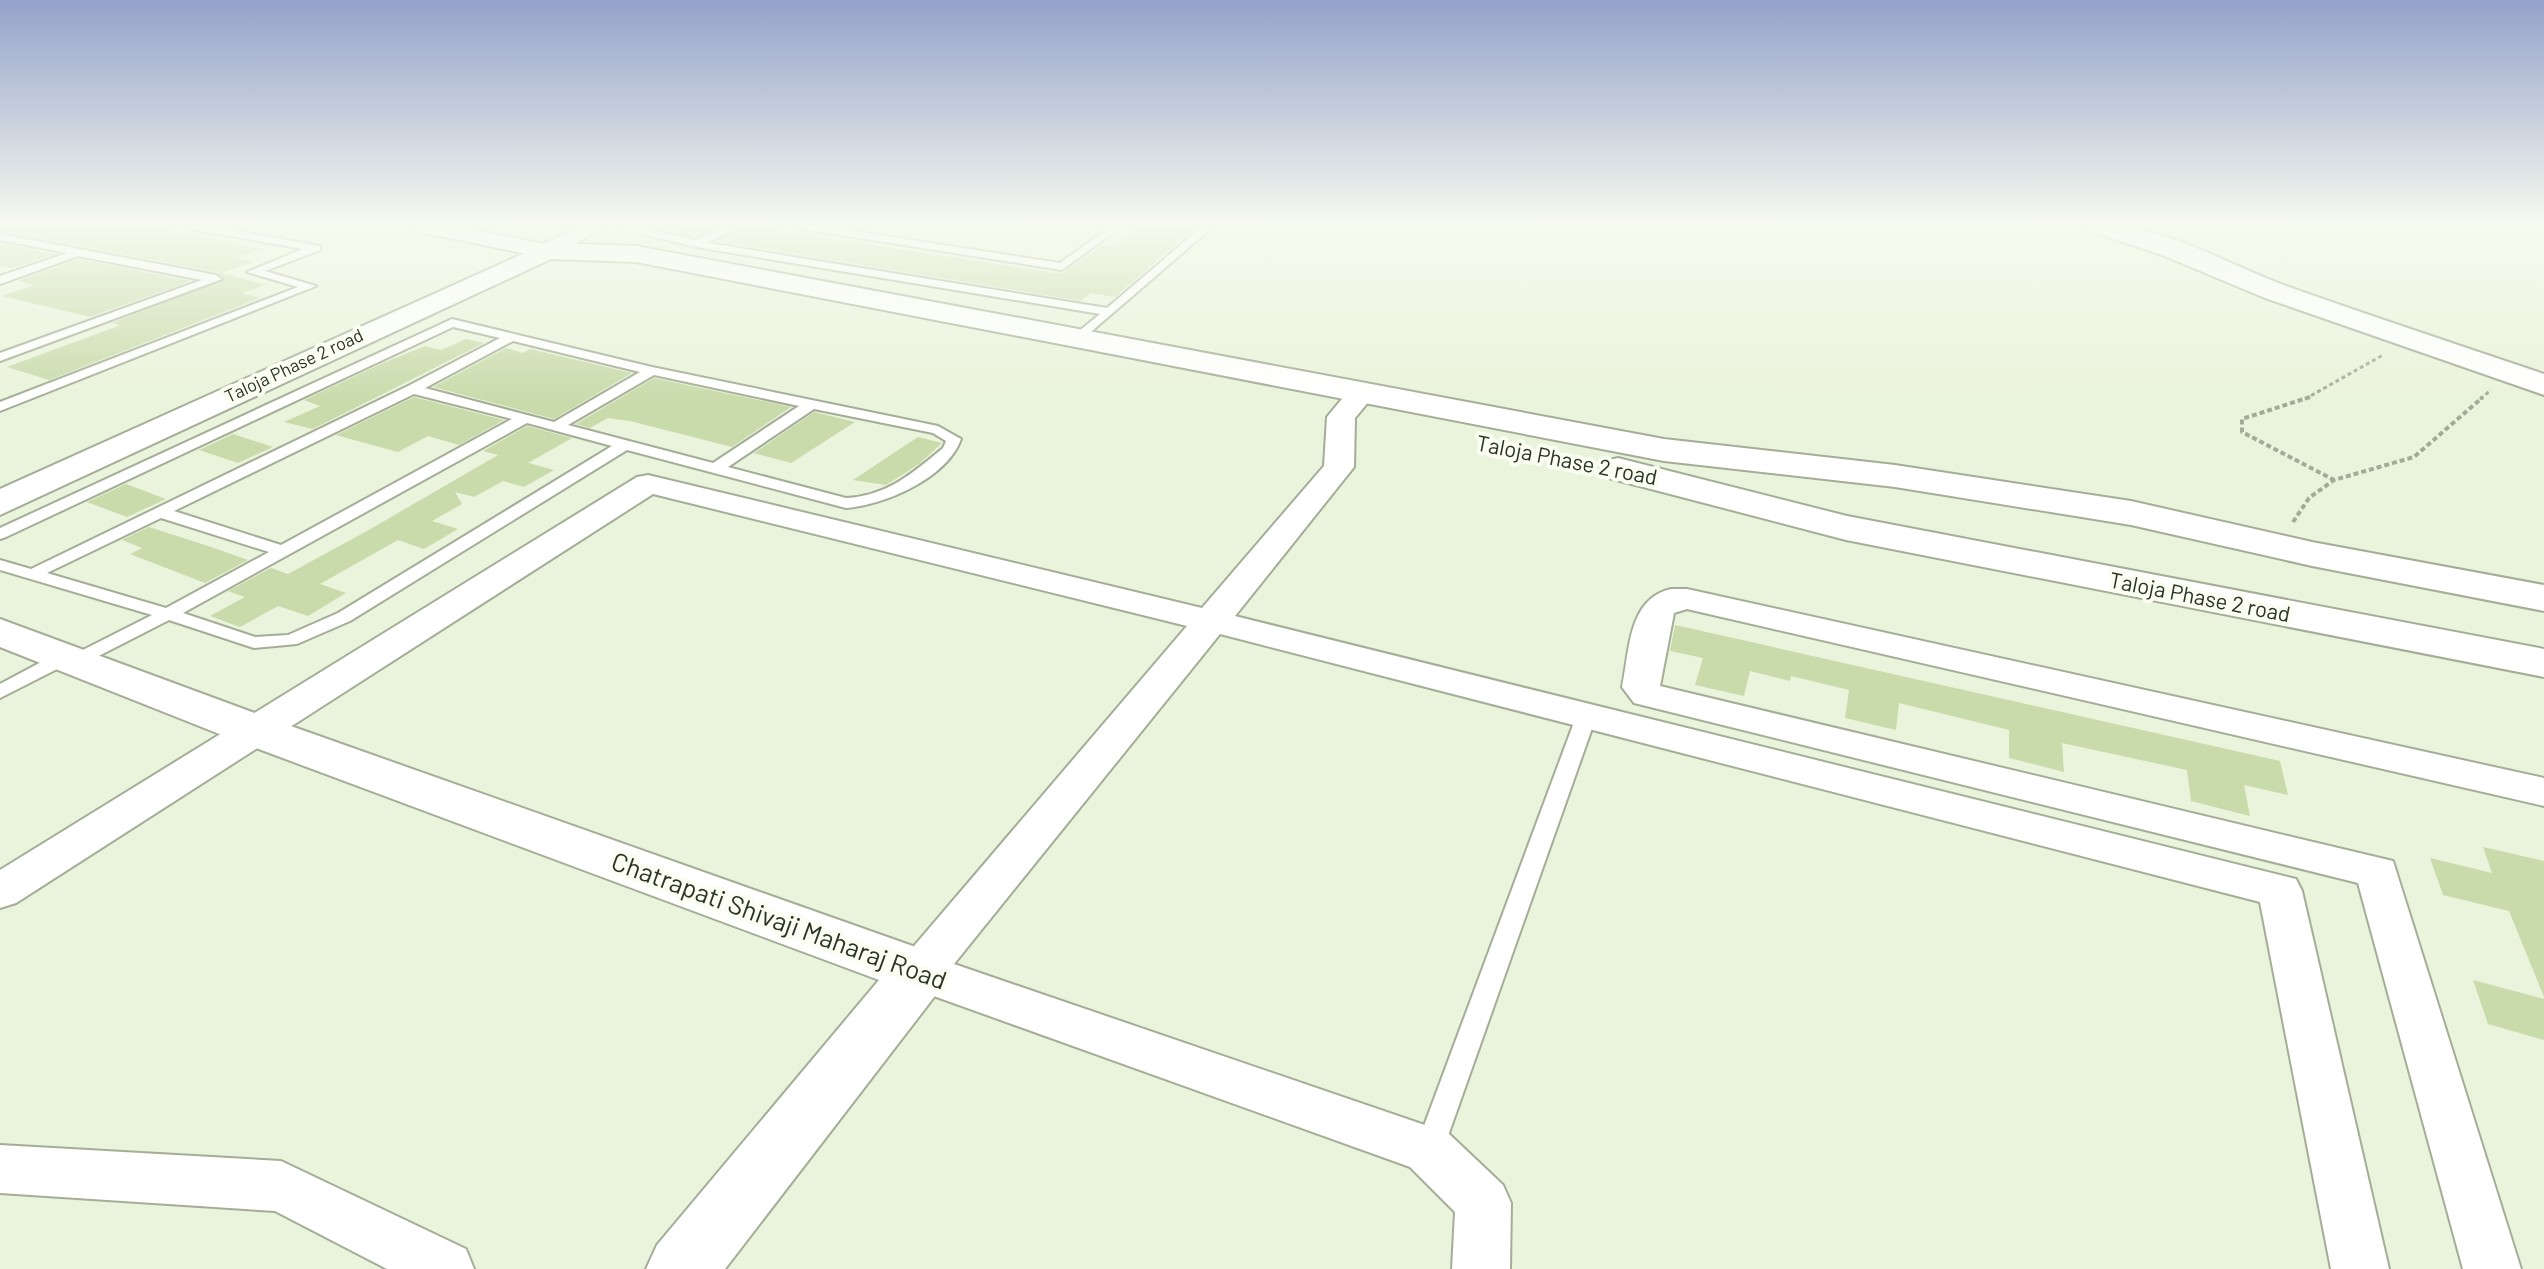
<svg xmlns="http://www.w3.org/2000/svg" width="2544" height="1269" font-family="Barlow,sans-serif">
<style>
.building{fill:#c9dbab}
.lines{fill:none;stroke-linecap:round;stroke-linejoin:round}
.service-casing{stroke:#a4ad96;stroke-width:4}
.minor-casing{stroke:#a4ad96;stroke-width:4}
.tertiary-casing{stroke:#a4ad96;stroke-width:4}
.path-far1{stroke:#a4aa98;stroke-width:3;stroke-dasharray:4 3;stroke-linecap:butt}
.path{stroke:#a4aa98;stroke-width:4;stroke-dasharray:5 3;stroke-linecap:butt}
.service{fill:#fff;fill-rule:evenodd}
.minor{fill:#fff;fill-rule:evenodd}
.tertiary{fill:#fff;fill-rule:evenodd}
.labels{text-anchor:middle;stroke-width:8;stroke-linejoin:round;paint-order:stroke}
.far-street-label{font-size:18px;fill:#2e3128;stroke:#f9fef0}
.street-label{font-size:22px;fill:#2e3128;stroke:#f9fef0}
.near-street-label{font-size:26px;fill:#2e3128;stroke:#f9fef0}
</style>
<rect width="100%" height="100%" fill="#eaf3db"/>
<!-- building -->
<path class="building" d="M0,225H148L262,249L236,258L253,262L221,273L266,285L242,293L260,298L49,380L7,367L121,325L112,323L225,278L217,272L0,231Z
M678,225H722L695,237L677,233Z
M744,225L1055,273L1064,272L1102,245L1112,246L1138,225H1198L1115,297L1090,293L1081,301L717,241Z
M0,243L55,254L13,268L0,266Z
M78,259L191,281L90,317L2,296L35,285L18,281Z
M466,339L484,343L313,429L284,422L320,406L304,400L383,363L425,346L441,350Z
M506,348L523,353L530,349L632,373L554,419L433,387Z
M654,378L791,407L732,447L630,421L608,418L590,428L576,424Z
M414,397L504,420L459,445L428,436L398,452L336,435Z
M814,412L855,422L791,463L754,453Z
M527,426L572,438L528,463L518,460L554,470L524,487L503,481L474,497L455,492L462,504L432,521L458,529L424,549L398,540L320,584L346,593L308,616L278,606L240,627L210,616L245,597L228,591L271,568L288,574L367,531L498,455L483,451Z
M233,434L273,447L238,463L199,450Z
M918,437L942,443L919,464L886,485L853,480Z
M126,484L166,499L127,517L87,502Z
M149,527L208,546L248,560L205,583L130,554L142,548L122,540Z
M1675,625L2280,761L2288,795L2244,785L2250,816L2191,801L2187,770L2062,743L2064,772L2009,758V730L1899,703L1896,730L1845,718L1849,690L1791,676L1790,681L1750,671L1744,696L1695,685L1703,658L1670,651Z
M2483,847L2544,861V997L2509,911L2443,895L2430,858L2492,873Z
M2473,980L2544,999V1040L2488,1024Z"/>
<g class="lines">
<defs>
<path id="service" d="M182,225H203L320,246V250L265,271L316,286L0,411V402L298,287L247,272L303,249L187,228Z
M628,225H641L640,227L695,240L728,225H741L708,243L1107,308L1204,225H1215L1078,343L1073,342V336L1100,314L696,247L625,230L624,228Z
M791,225H814L1060,263L1113,225H1124L1062,270L796,228Z
M0,234L216,275L222,279L0,361V353L202,280L78,256L0,284V276L67,253L0,240Z
M452,319L652,367L938,426L961,439C947,478 885,505 846,508L627,450L350,621L297,644L254,648L169,620L81,665L67,664L0,698V684L58,653L65,651L73,655L152,615L0,570V560L31,569L408,386L500,338L453,327L6,537L0,539V528ZM513,341L640,372L554,422L425,388ZM654,375L799,406L713,463L568,425ZM414,394L512,419L281,545L174,511ZM814,409L933,433L946,441L943,448C913,473 887,496 846,498L728,467ZM527,423L612,446L338,613L288,635L255,637L183,613ZM161,518L269,552L166,608L47,573Z
M1586,711L1596,717L1443,1150L1439,1158L1429,1162L1419,1158L1415,1150L1576,717Z"/>
<path id="minor" d="M409,225H450L544,244L582,225H609L547,258L420,232Z
M1361,386L1371,388L1375,394L1355,418L1354,467L1235,616L2296,879L2302,891L2389,1269H2331L2260,902L1220,634L954,964L1448,1133L1503,1185L1511,1203L1510,1269H1452L1455,1212L1410,1167L903,985L896,972L903,959L1187,626L653,494L16,903L0,908V870L637,477L648,475L1202,608L1324,466L1327,417L1351,388Z
M1671,589H1687L2544,778V806L1687,609L1674,613L1660,686L2393,861L2521,1269H2463L2358,883L1634,703L1622,687C1630,649 1628,599 1671,589Z
M0,1145L281,1161L466,1249L474,1269H387L275,1211L0,1193Z"/>
<path id="tertiary" d="M2086,225C2157,220 2223,263 2289,287C2373,317 2459,345 2544,374V395L2265,298L2162,255L2090,231Z
M547,243L636,246L1664,439L1895,465L2131,501L2312,542L2544,585V611L2312,566L2131,525L1895,487L1664,461L636,262L551,259L0,515V489Z
M1618,458L1847,516L2544,649V677L1846,540L1605,477L1600,469L1605,461Z
M0,619L271,719L941,956L949,972L941,988L725,1269H646L657,1245L879,980L237,741L0,647Z"/>
</defs>
<!-- service casing -->
<use href="#service" class="service-casing"/>
<!-- minor casing -->
<use href="#minor" class="minor-casing"/>
<!-- tertiary casing -->
<use href="#tertiary" class="tertiary-casing"/>
<!-- path-far1 -->
<path class="path-far1" d="M2305,399L2383,355
M2480,399L2491,390"/>
<!-- path -->
<path class="path" d="M2310,397L2242,419V432L2334,480
M2293,522L2309,498L2334,480L2414,457L2483,397"/>
<!-- service -->
<use href="#service" class="service"/>
<!-- minor -->
<use href="#minor" class="minor"/>
<!-- tertiary -->
<use href="#tertiary" class="tertiary"/>
</g>
<!-- sky -->
<linearGradient id="sky" x2="0" y2="1"><stop stop-color="#95a2ca"/><stop offset="0.56" stop-color="#f6faef"/><stop offset="1" stop-color="#f6faef" stop-opacity="0"/></linearGradient>
<rect width="2544" height="402" fill="url(#sky)"/>
<g class="labels">
<!-- far-street labels -->
<g class="far-street-label">
<text transform="translate(294 366) rotate(-25)" y="6">Taloja Phase 2 road</text>
</g>
<!-- street labels -->
<g class="street-label">
<text transform="translate(1567 460) rotate(11)" y="8">Taloja Phase 2 road</text>
<text transform="translate(2200 597) rotate(11)" y="8">Taloja Phase 2 road</text>
</g>
<!-- near-street labels -->
<g class="near-street-label">
<text transform="translate(779 921) rotate(20)" y="9">Chatrapati Shivaji Maharaj Road</text>
</g>
</g>
</svg>
